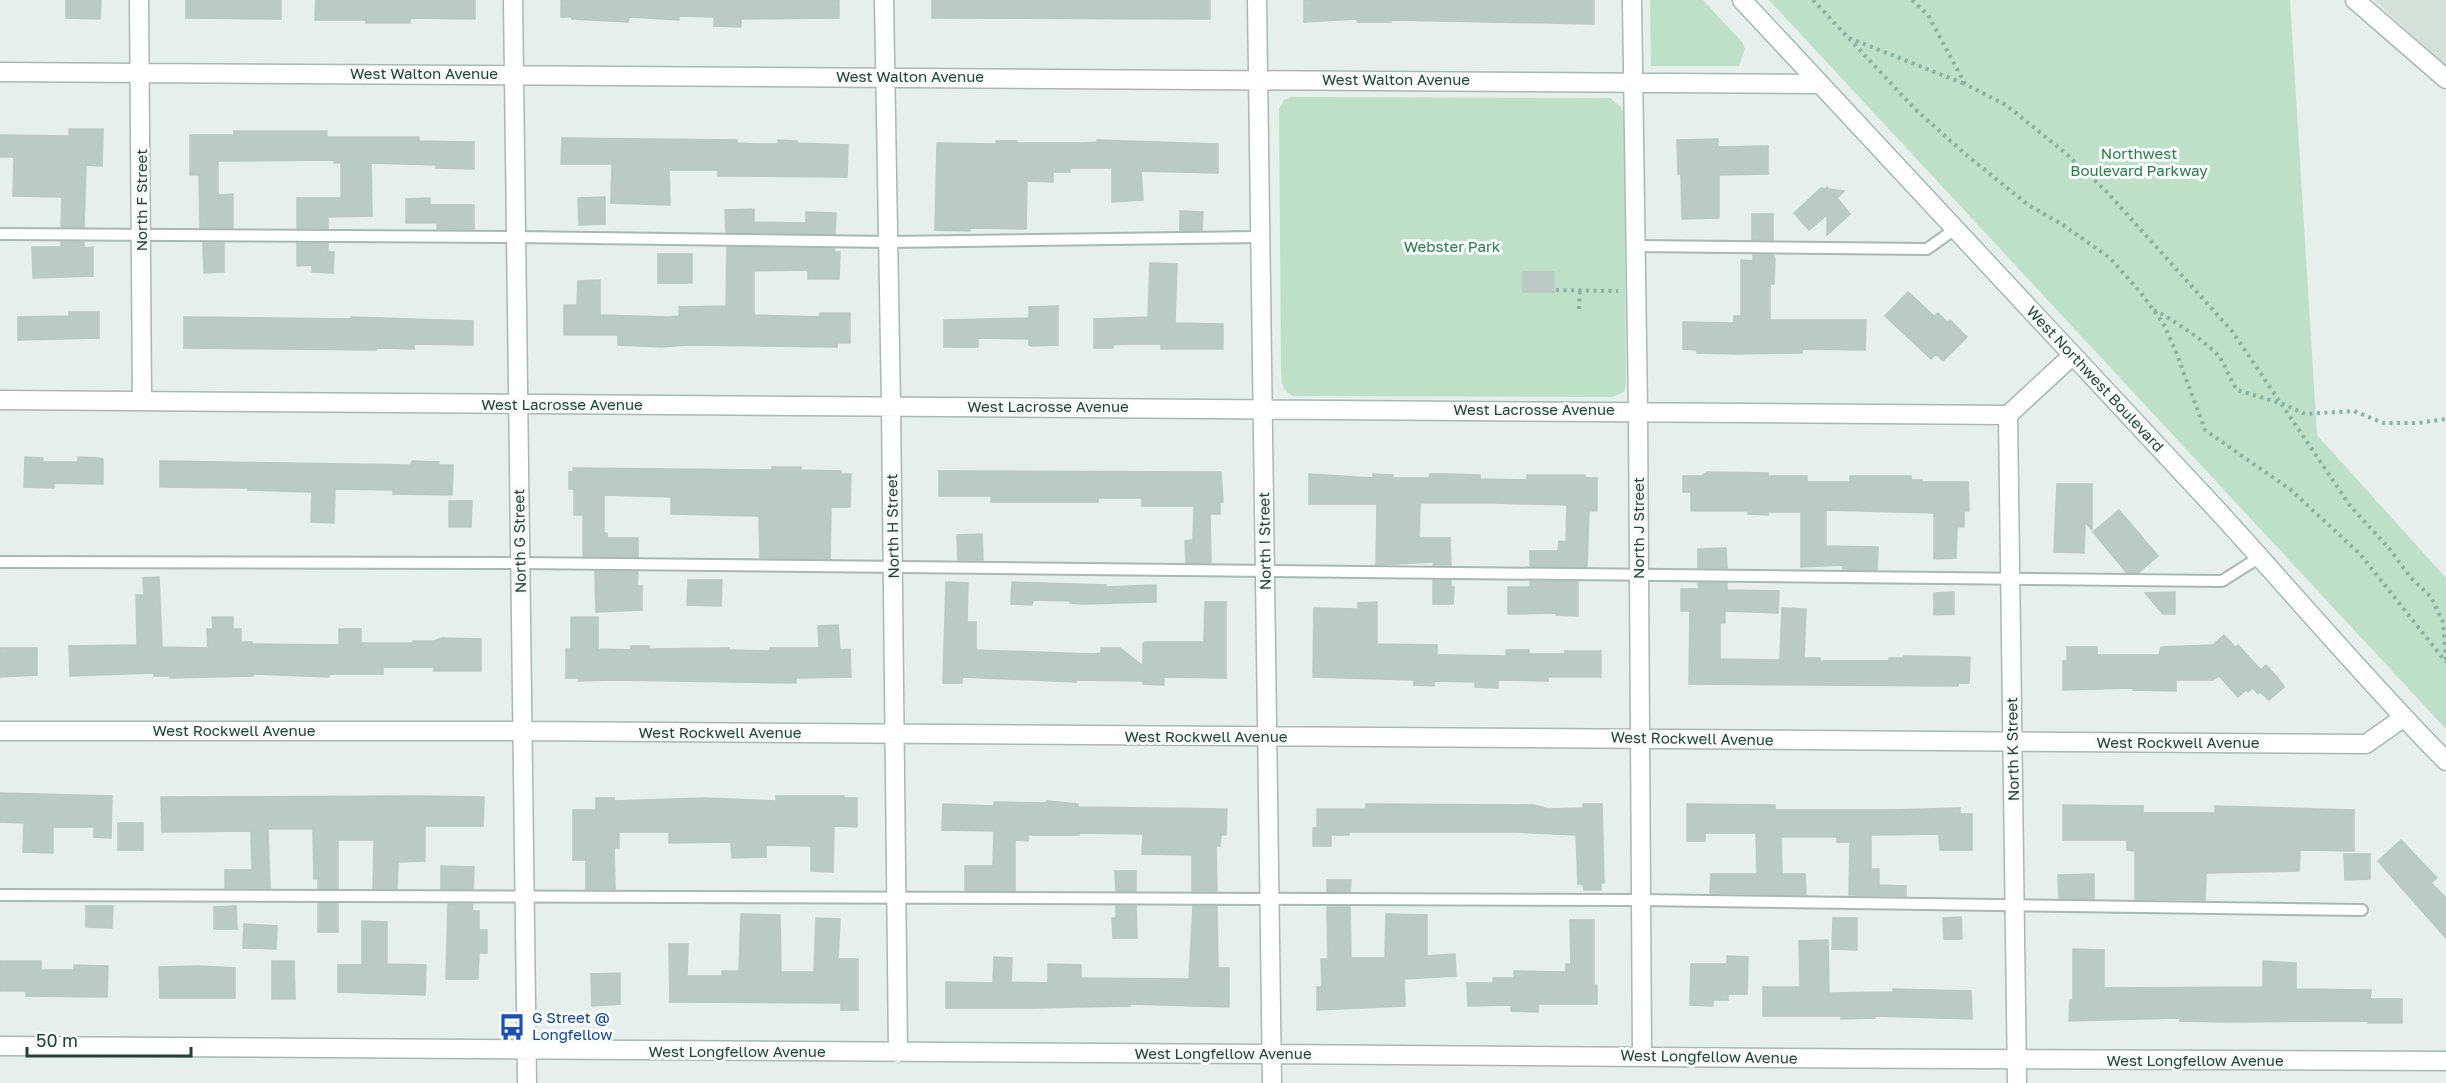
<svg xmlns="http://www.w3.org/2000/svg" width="2446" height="1083" font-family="'Golos Text',sans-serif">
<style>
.built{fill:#d4dfda}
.green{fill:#bfe0c8}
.building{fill:#bbcac4;stroke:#b8c9c2;stroke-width:1.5}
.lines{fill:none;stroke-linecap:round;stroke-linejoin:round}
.service-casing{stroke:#a8b8b2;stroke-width:14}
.minor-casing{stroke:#a8b8b2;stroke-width:21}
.secondary-casing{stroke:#a4bbb3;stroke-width:21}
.path{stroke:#86b3a5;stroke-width:4;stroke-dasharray:3 4.5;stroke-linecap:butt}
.service{stroke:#fff;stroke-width:10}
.minor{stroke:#fff;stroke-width:18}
.secondary{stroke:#fff;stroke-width:18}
.labels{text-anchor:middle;stroke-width:6;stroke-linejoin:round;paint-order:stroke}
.street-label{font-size:15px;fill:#24423a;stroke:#f7fbf9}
.park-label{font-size:15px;fill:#2d7a4b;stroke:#f7fbf9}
.transit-label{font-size:15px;fill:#164399;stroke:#f7fbf9;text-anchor:start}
</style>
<rect width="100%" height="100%" fill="#e6efeb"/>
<!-- built -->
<path class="built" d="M2374,0H2446V66Z"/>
<!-- green -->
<path class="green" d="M1650,0H1703L1742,42L1745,49L1739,66H1651Z
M1769,0H2290L2317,435L2446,578V729Z
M1291,97L1610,98L1621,107L1624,114L1626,386L1624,392L1613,397L1293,396C1280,390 1282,380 1281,367L1279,109L1284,100Z"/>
<!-- building -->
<path class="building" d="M66,0H101L100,19L66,18Z
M186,0H281V19L186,18Z
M316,0H475V19L410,18V23H366V20H315Z
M561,0H839V18L741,19V27L714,26V17L679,16V20L629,17L628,22L572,19V17H561Z
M932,0H1210V19L932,18Z
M1304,0H1594V24L1391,20V22H1357V19L1304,22Z
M69,129H103L102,166L86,165L84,227H61L62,197L13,196L14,157H0V135L69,136Z
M234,131H327V137H419V141L474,142V169L436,168V165L371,163L372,216L328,217V228H297V198H341V163H334L335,160L218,161V195L233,194V228H200L199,175H190V135H234Z
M562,138L737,140V143L759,144H778V140L797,141V143L848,145L847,177L718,176V170H669L670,205L611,203L612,164H561Z
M1718,139V147L1768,146V174L1719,175V218L1682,219L1681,174H1678L1677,140Z
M1097,140L1218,144V173L1141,171L1143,200L1112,202V168H1070V172H1053V182L1027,181L1026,229L970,228V231L935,230L937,143L996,144V141H1017V143H1083L1097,142Z
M1827,187L1829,189L1844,191L1837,198L1850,214L1827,235V215L1809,230L1794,213L1821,188L1827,189Z
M605,197V224L579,225L578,198Z
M430,198V205H474V229H437V223H406V199Z
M754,209V222L806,223V212L836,213L835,234L726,232L725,210Z
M1180,211L1203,212L1202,230L1180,231Z
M1752,214H1773V240H1752Z
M61,242H84V248L93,247V276L33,278L32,247H61Z
M203,243H224V272L204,273Z
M297,243H328V252H334L333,273L312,272V265L297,266Z
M727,247L835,249L834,252H840L839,279H808V270L754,271V315L820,317V313H850V343H837V347L687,345L662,347L618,345V335H564V305H577L578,281L600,280V315L667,317L679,316V307L726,306Z
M658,254H692V283H658Z
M1753,255H1773L1775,259L1774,284H1770V320H1866L1865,350L1802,349V353L1737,354L1697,353V350L1683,349V322L1734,323V316H1741V260L1753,261Z
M1150,263L1177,264L1175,323L1223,324V349H1161V344H1125L1113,345V348H1094V319L1148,317Z
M1523,272H1554V292H1523Z
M1908,292L1934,316L1938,313L1947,322L1950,320L1967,337L1943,361L1936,354L1931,359L1885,316Z
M1058,306V345L1032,346L1029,345V339L978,338V347H944V320L1029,318V307Z
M69,312H99V338L18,340V317L69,316Z
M184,317L351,319V317L473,321V345L414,344V349L376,348V350L184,348Z
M25,457L43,458V462H78V457L99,458L103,459V484L54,483V488L24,487Z
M160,461L411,465L412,461L439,462L438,465H453L452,495L393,494V490L335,489L334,523L311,522L312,492L248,490V488L160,487Z
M772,467H801V470L841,471V474H851L850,507H831L830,559L760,558L759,516L671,514V497L604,495V533H607V538H638V557L583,556V515H574V489H569V472H573V468L772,470Z
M939,471L1221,472L1223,502H1220V514H1210L1211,563H1186L1185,541L1193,540L1194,506H1142V498H1098V502H991V496H939Z
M1707,472L1768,473V476H1807V482H1850V476H1911V480H1922V482H1968L1969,511H1964V527H1957L1956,558L1934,559V513L1826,510V546L1878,547L1877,570L1843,569V565L1801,567V512H1768V515L1748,514V511H1691V492H1683V476H1702Z
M1309,474L1373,478V474L1393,475V478H1429L1430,474H1448L1480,475V479L1527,480V475H1585V478H1597V511H1589L1587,567L1530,566V551H1558L1559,541L1566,542L1567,505L1493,503H1420L1419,538H1450L1451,565H1433L1434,562L1376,565L1377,504H1309Z
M2057,484H2092V530L2085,522L2084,553L2054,552Z
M449,501H472L471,527H449Z
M2119,510L2158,556L2138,573H2127L2093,532Z
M982,534L983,560H958L957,535Z
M1726,548L1727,568H1698V549Z
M595,571L638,572L637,586H642V610L596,612Z
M159,577L162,647L208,648L207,629H213L212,617H233V629H241V642H252V644L339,645V629H361V643H413V641H434L442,638L481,639V671H434V667H383V674H329V677L253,674V676L170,678V676H154V673L70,676L69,646L137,645L136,595H144L143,578Z
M688,580H722L721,606L687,605Z
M1433,580H1451V587H1454L1453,604H1433Z
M1530,581L1578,582V616L1556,615V613L1508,614V587H1530Z
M946,582L968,583L967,622H976V650L1093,654L1101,653V648H1120L1143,666V644L1145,642H1204L1205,602H1226V678L1164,677V685L1143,684V681L1076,680V682L962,677V683H943Z
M1012,582L1106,585V587L1156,585V602L1084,604L1070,603V601L1033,600L1032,605L1011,604Z
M1698,583H1727V590L1779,591L1778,613L1725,611V623H1720V659L1780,660L1782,608L1806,609L1804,658H1820V661H1889V658H1904V656L1970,657L1969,683H1958V686L1689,684L1690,611H1681V589H1699Z
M1954,592V614L1934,615V593Z
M2175,592V614H2163L2145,593Z
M1377,602V644L1437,645V655H1447L1506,656V650H1529V654H1565V651H1601V677H1548V681L1498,680V688L1475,687V682L1434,681V686L1414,685V680L1313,677L1314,608L1358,609V603Z
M571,617H598V649L631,650V646H649V649L729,648V650L770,651V648H819L818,626L838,625L840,650L850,649L851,677L796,678V683L614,680L579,681V678H566V649H571Z
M2224,635L2235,647L2238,645L2261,670L2266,665L2278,678L2284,687L2269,700L2260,692L2258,694L2253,688L2248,692L2246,690L2238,697L2219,676L2213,680H2176V691L2133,690V688L2063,690V661H2067V647H2097V655H2159L2161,647L2213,645Z
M0,648H37V675L0,677Z
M0,793L112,796L111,838L94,837V827H53V853L23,852L24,823L0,822Z
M421,796L484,797L483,826H425V861L398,862L397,889L373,888L374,840H338V889L318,888V879H314L313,829H268L270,888H225V870H252L251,831L162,832L161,797Z
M776,796H844V798H857V827L834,826L833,872L811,871V846L766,845V857L732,858L731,842L669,843V832H619V848H614L615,889H586V860H573V810H596V798H614V801L705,798L776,801Z
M1047,801L1078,804V807L1227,809L1226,835H1221L1220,846H1216L1217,891H1192V855L1142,854L1143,834L1079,833V835H1028V841L1015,840V891L965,890V866H993L994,831L942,830L943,804L994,806V802L1045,803Z
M1366,804L1534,805L1548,809L1583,808V804H1602L1604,883H1601V890H1584L1583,884H1578L1576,835L1515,832H1349V835H1331V846H1313V828H1317V809H1366Z
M1687,804L1775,805V810H1889L1960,808V814H1972V850H1940L1939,834L1871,835V869H1879V885L1906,886V896L1849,895L1850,842H1837V837H1781L1782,874H1805L1806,895L1710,893L1711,874H1757L1756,833H1705V841H1687Z
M2063,805L2143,806V813H2215V806L2354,810V851L2300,850L2299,871L2206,873L2205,900L2135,899V851L2127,850V840H2063Z
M118,823H143V850H118Z
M2401,840L2437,878L2431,883L2446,898V938L2378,861Z
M2344,854H2370V879L2345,880Z
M441,866L474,867L473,889H441Z
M1115,871H1136V891H1116Z
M2094,874V899L2059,898L2058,875Z
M1327,880H1351L1350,892H1327Z
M318,903L338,904V932H318Z
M448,904H473L472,911H479V930H487V953H479L478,979H446Z
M86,906H113L112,928L86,927Z
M236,906L237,929H214V907Z
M1116,906H1136L1137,938H1113L1112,918H1116Z
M1193,906H1217L1218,968H1229V1007L1130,1004V1006L1031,1008H946V982L993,983L994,957L1012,958L1011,982L1048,983V964L1081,965V978L1189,979Z
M1327,907H1350L1351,958H1385L1386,914L1427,915V956L1455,954L1456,976L1404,979L1405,1006L1317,1010V987H1322L1321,959H1328Z
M741,914L780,915L781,972H814L816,918L840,919L838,959H858V1010H841V1003L670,1002L669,944H688L687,976H722V971H739Z
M1961,917L1962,939H1944L1943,918Z
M1833,918H1857V950L1832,949Z
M1570,920H1594V985H1597V1004H1538V1012L1511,1011V1005L1468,1006L1467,983H1493V978H1514V971L1566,972V964H1571Z
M362,921L387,922V964L426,965L425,995L338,992V965H362Z
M244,924L277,926L276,949L243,948Z
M1828,940L1829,993L1893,992V989L1971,991L1972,1019L1875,1016V1018L1841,1019V1016H1763V987H1800L1799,941Z
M2073,949L2104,950V988L2263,987V961L2296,963V989L2371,990L2370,999H2402V1023H2368V1021L2226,1022L2180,1021V1018L2069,1021L2070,1000H2073Z
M1727,956L1748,957L1747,994H1728V1000H1713V1006L1690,1005L1691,964H1727Z
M0,961H41V970H74V965L108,966L107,997L26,996V991H0Z
M272,961H294L295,999H272Z
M199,966L235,968V998H160L159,967Z
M620,973V1004L592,1006L591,974Z"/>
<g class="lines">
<defs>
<path id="service" d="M0,234L517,237L889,242L1260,237
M1636,246L1927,249L1955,229
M0,562L520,563L2222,581L2260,557
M0,895L1641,900L2362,910"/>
<path id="minor" d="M139,0L142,400
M513,0L527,1083
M884,0L891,406L898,1053
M1257,0L1272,1083
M1632,0L1638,411L1642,1057
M2355,0L2446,79
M0,72L1820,84
M0,400L2008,415L2073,355
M2008,415L2017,1083
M0,731H523L2366,744L2403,718
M0,1046C422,1050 844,1052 1266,1054C1659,1057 2053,1061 2446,1061"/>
<path id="secondary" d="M1742,0C1901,170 2060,340 2218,511C2294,594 2367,681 2446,761"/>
</defs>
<!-- service casing -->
<use href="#service" class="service-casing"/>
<!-- minor casing -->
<use href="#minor" class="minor-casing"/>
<!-- secondary casing -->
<use href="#secondary" class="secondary-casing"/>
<!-- path -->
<path class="path" d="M1813,0L1914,108L1964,153L2027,204L2063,225L2110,258L2141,293L2163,323L2176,352L2205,430L2291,490L2360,554L2446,662
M1912,0L1928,15L1965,84L2006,105L2063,151L2106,191L2232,331L2351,507L2389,548L2411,578L2431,597L2443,622L2446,661
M1849,38L1965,84
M1556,290L1618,291
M1579,309L1580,290
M2154,310C2170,318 2214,346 2222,361C2227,370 2231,381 2237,390L2283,404L2305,414L2354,411L2383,423H2418L2446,419"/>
<!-- service -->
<use href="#service" class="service"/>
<!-- minor -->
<use href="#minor" class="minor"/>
<!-- secondary -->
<use href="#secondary" class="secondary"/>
</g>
<!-- icons -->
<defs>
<symbol id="bus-bare" viewBox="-9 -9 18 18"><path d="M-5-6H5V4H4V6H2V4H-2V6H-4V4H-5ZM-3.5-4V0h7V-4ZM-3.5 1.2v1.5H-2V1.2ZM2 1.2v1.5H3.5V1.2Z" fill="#1a4fb4" stroke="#f7fbf9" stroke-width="2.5" paint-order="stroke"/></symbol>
</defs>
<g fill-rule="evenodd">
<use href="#bus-bare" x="493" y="1008" width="38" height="38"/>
</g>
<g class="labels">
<!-- street labels -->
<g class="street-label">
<text x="424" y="79">West Walton Avenue</text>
<text x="910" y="82">West Walton Avenue</text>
<text x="1396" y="85">West Walton Avenue</text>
<text transform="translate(142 200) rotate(-90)" y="5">North F Street</text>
<text transform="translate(2095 379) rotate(47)" y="5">West Northwest Boulevard</text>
<text x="562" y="410">West Lacrosse Avenue</text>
<text x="1048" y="412">West Lacrosse Avenue</text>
<text x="1534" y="415">West Lacrosse Avenue</text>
<text transform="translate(893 526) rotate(-91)" y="5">North H Street</text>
<text transform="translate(1639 528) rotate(-90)" y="5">North J Street</text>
<text transform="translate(520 541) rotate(-91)" y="5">North G Street</text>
<text transform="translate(1265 541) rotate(-91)" y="5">North I Street</text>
<text x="234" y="736">West Rockwell Avenue</text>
<text x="720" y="738">West Rockwell Avenue</text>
<text x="1206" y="742">West Rockwell Avenue</text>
<text transform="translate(1692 739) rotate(1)" y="5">West Rockwell Avenue</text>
<text x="2178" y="748">West Rockwell Avenue</text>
<text transform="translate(2013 749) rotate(-91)" y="5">North K Street</text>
<text x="737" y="1057">West Longfellow Avenue</text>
<text x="1223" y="1059">West Longfellow Avenue</text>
<text transform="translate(1709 1057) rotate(1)" y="5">West Longfellow Avenue</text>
<text x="2195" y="1066">West Longfellow Avenue</text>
</g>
<!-- park labels -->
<g class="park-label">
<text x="2139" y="159">Northwest<tspan x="2139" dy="17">Boulevard Parkway</tspan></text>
<text x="1452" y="252">Webster Park</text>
</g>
<!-- transit labels -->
<g class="transit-label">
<text x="532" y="1023">G Street @<tspan x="532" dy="17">Longfellow</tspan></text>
</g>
</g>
<!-- scale -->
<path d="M27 1047v9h164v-9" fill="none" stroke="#24423a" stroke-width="3"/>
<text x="36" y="1047" font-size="18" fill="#24423a" stroke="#f7fbf9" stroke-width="4.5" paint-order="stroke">50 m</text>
</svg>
